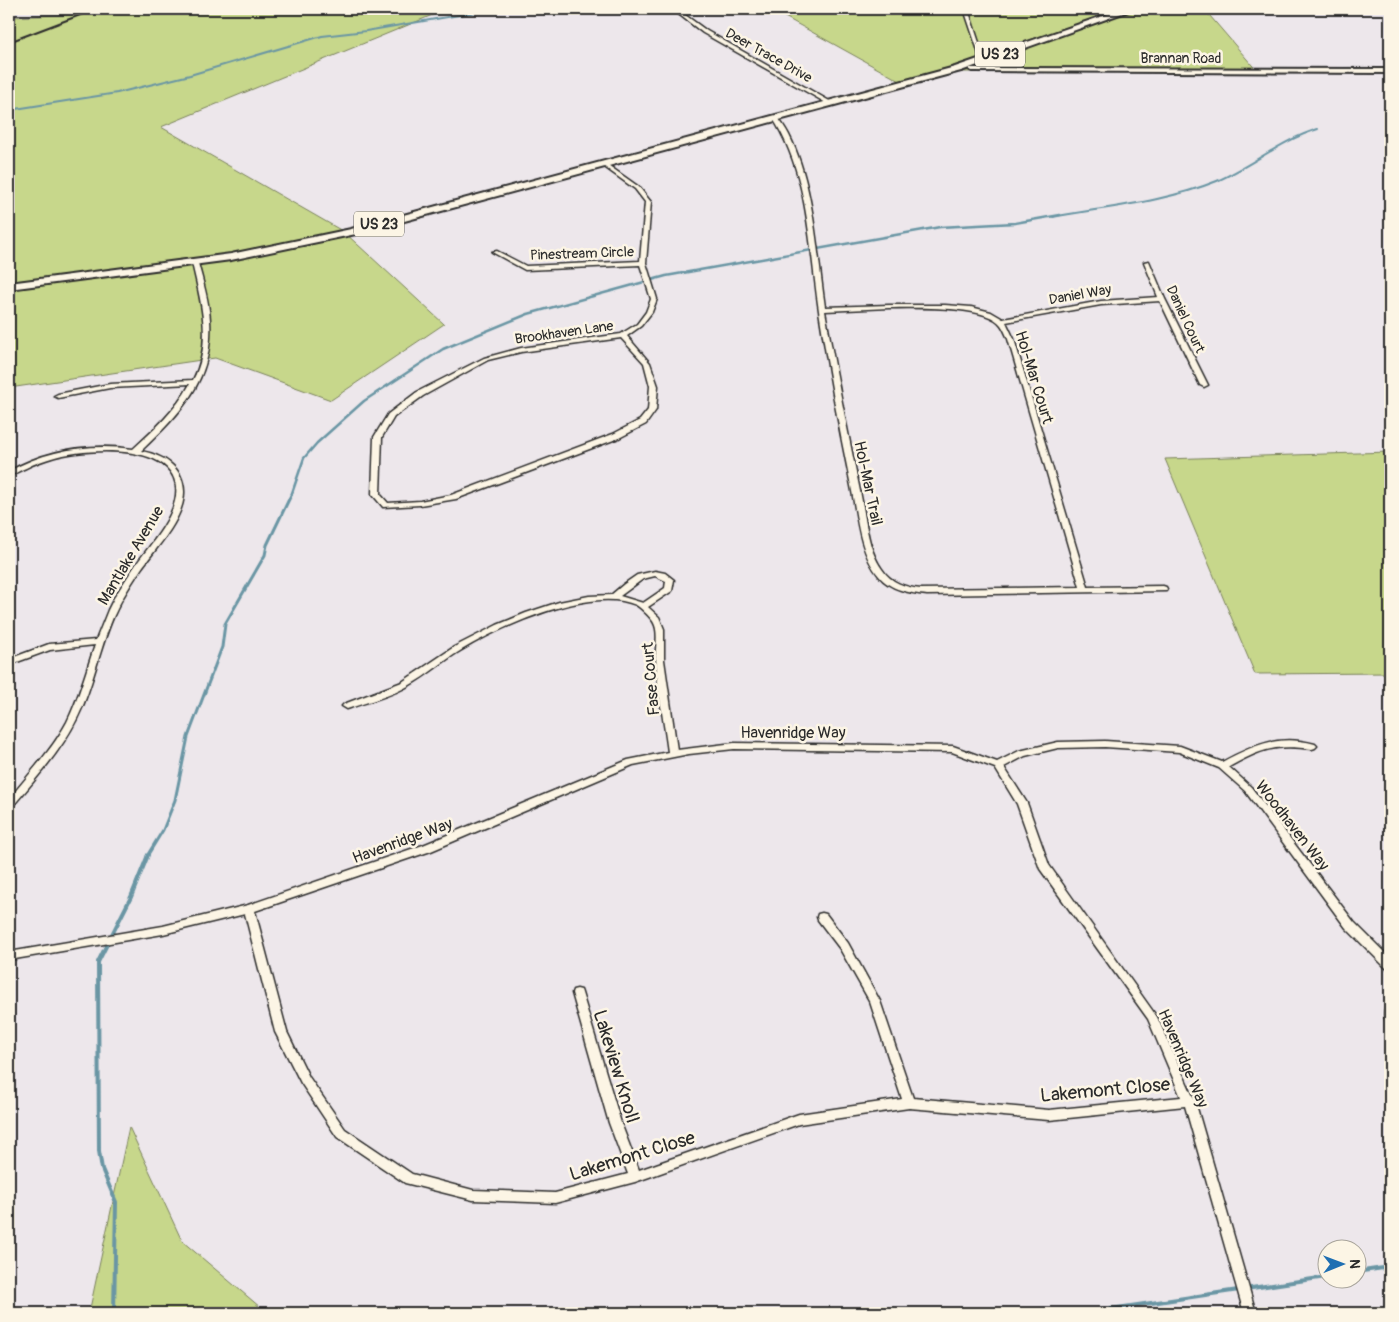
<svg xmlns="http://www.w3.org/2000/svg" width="1399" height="1322" font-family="Pangolin,sans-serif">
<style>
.green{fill:#c7d78b;stroke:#79815b}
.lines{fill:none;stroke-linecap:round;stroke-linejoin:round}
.stream-far3{stroke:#6a96a4;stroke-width:2}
.stream-far2{stroke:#6a96a4;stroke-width:2.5}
.stream-far1{stroke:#6a96a4;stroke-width:3}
.stream{stroke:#6a96a4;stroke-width:4}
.minor-casing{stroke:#2b2b2b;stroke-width:3}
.tertiary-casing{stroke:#2b2b2b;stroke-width:4}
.primary-casing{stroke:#2b2b2b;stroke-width:4}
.minor{fill:#fcf5e5;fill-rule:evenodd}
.tertiary{fill:#fcf5e5;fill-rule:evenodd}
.primary{fill:#fcf5e5;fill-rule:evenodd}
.rail{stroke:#2b2b2b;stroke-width:2}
.labels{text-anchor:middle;stroke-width:5;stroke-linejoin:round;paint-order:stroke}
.far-street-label{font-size:14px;fill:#2b2b2b;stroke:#fcf5e5}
.shield{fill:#fcf5e5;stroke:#6a6863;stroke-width:1}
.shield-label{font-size:15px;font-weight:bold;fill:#2b2b2b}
.street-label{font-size:16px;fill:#2b2b2b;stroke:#fcf5e5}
.near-street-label{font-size:19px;fill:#2b2b2b;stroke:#fcf5e5}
</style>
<rect width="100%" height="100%" fill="#ede7eb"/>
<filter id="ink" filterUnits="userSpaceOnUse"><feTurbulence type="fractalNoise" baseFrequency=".02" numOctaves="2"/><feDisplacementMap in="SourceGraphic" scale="10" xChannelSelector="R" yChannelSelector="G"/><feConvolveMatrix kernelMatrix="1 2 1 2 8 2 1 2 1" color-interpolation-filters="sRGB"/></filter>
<g filter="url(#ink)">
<!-- green -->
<path class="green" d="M96,9H447L161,127L344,232L444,324L331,400L215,358L9,388V17L85,14Z
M787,9H1204L1258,72H947L902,82L774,11Z
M1390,452V673L1255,674L1165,459Z
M129,1127L182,1241L267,1313H89Z"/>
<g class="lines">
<!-- stream-far3 -->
<path class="stream-far3" d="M9,110L117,93L190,75L322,36L366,31L494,9
M1053,217C1108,207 1165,202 1217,181C1252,166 1281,140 1318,129"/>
<!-- stream-far2 -->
<path class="stream-far2" d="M291,496L304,458L317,443L364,401L443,349L528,314L666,276L940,227L1015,223L1060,215"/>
<!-- stream-far1 -->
<path class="stream-far1" d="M147,856L163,830L175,800L188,737L222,647L225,624L265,555L267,545L291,495"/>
<!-- stream -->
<path class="stream" d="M1356,1272L1390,1267
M114,1313L116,1202L102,1169L99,1151L98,962L131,897L148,855
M1084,1313L1326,1277"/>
<defs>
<path id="minor" d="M672,9H677L707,31L833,103L828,104L703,33Z
M964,9H968L985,61L981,60Z
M773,116H777C781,122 786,129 789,135C814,184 817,253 825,307L889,305H945L971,307L991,312L1003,319L1101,301L1158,297L1144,262L1149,261L1165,299L1208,385L1204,387L1200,385L1160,301L1101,305L1006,322L1014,339L1088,587L1163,586L1166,587L1167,589L1166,591L927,595C910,593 890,590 879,576C859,552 857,516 851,486C839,428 828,370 819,311C809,245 809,174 772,117ZM889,308C913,308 986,305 1001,325C1004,329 1006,334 1008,339L1080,587L921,589C905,587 891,583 882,569C867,548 866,519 861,496C848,434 836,373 825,311Z
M605,163L639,187L651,202L646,263L657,299L652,312L641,326L627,336L650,363L658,386L656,410L646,424L619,438L456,499L420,505L383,507L372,494L374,437L388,414L417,392L484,358L521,348L621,334L637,324L646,312L651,299L640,265L525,270L492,252L497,251L526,266L640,261L645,202L635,189L603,166L602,165ZM621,338L644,363L650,386L648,410L640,420L613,434L451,495L420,501L388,503L380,494L382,437L394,417L423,396L488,360L521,352Z
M195,261L198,263C203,282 209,301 210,320C214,379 181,413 141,451C162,455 183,466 184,491C185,518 156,548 141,569C133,581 125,593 119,605C102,637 96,675 82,708C66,746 38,776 12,807L9,808V799C29,774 52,750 67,722C79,698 86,671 95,645L50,650L9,665V659L49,644L96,640L108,610L114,598C121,587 128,576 135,566C149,546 169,525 175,501C189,441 88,448 55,457C45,460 35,463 26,468C20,470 15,474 9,476V471C47,450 90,443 133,449C154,430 176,410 190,384L110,388L58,398L54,396L58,394L110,384L193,380C213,342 201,302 192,263Z
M655,571L665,573L674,580L672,591L648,607L659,617L664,629V660L677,750L734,743L953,746L997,762L1019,751L1058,742L1105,741L1180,746L1222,762C1253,745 1279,734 1315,744L1317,746L1315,748L1312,749C1275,744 1261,749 1229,767L1251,787L1354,922L1390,958V969L1386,968L1346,928L1245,791L1219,768L1179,752L1105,747L1058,748L1025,756L1004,767L1027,803L1049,865L1157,1017L1195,1101L1256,1313H1244L1185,1106L1049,1120L909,1108L799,1124L635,1182L555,1203L473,1200L405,1183L337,1137L301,1083L275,1032L245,914L163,934L9,960V952L163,926L248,905L423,845L628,760L668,752C664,721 657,689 656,658C655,646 660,630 652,620C649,616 641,608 636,605C591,585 500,627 460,651C443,661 428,675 410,685C392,696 370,701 350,708L347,709L342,706L344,704L402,682L454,647L497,625L526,613L559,602L589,596L611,595L624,584L637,575ZM655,576L666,581L665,588L643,603L620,596L643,579ZM734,749L952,752L995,768L1017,804L1040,869L1148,1019L1181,1097L1049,1110L913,1098L880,1001L848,943L826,914L822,913L818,914L817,917L818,920L840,949L870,1002L902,1099L799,1114L639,1170L621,1123L582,993L581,990L577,989L573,990L572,993L609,1123L628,1174L555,1193L473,1190L412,1174L345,1129L309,1077L287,1032L255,911L431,851L633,765L689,754Z
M1390,1006V1023L1386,1021C1384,1017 1384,1011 1386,1007Z"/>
<path id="tertiary" d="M970,68L1390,69V73L972,71L970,70Z"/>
<path id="primary" d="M1123,9H1134L961,71L356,234L231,260L9,289V283L231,254L351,229L955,67Z"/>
</defs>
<!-- minor casing -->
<use href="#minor" class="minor-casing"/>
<!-- tertiary casing -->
<use href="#tertiary" class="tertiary-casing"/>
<!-- primary casing -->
<use href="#primary" class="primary-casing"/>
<!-- minor -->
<use href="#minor" class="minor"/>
<!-- tertiary -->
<use href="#tertiary" class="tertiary"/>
<!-- primary -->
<use href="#primary" class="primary"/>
<!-- rail -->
<path class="rail" d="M9,42L96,9"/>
</g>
</g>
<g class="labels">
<!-- far-street labels -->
<g class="far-street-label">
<text transform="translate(769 55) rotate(29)" y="5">Deer Trace Drive</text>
<text x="1181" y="63">Brannan Road</text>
<text transform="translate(582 253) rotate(-2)" y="5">Pinestream Circle</text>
<text transform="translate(1080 294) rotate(-10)" y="5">Daniel Way</text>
<text transform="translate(1186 319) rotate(65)" y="5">Daniel Court</text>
<text transform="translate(564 332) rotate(-8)" y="5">Brookhaven Lane</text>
</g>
<!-- shield labels -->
<g class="shield">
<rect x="975" y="41.5" width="50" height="25" rx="4"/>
<rect x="354" y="211.5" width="50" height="25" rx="4"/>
</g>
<g class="shield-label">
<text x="1000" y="59">US 23</text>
<text x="379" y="229">US 23</text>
</g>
<!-- street labels -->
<g class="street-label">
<text transform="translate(1035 377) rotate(73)" y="6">Hol-Mar Court</text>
<text transform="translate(869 483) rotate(78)" y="6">Hol-Mar Trail</text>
<text transform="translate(130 555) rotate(-59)" y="6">Mantlake Avenue</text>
<text transform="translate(650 679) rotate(-95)" y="6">Fase Court</text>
<text x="793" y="738">Havenridge Way</text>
<text transform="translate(1293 825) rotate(52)" y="6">Woodhaven Way</text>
<text transform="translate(402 840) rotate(-20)" y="6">Havenridge Way</text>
<text transform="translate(1184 1058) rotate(67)" y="6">Havenridge Way</text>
</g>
<!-- near-street labels -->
<g class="near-street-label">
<text transform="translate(617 1066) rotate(73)" y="7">Lakeview Knoll</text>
<text transform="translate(1105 1089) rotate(-5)" y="7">Lakemont Close</text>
<text transform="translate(632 1155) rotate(-17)" y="7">Lakemont Close</text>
</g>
</g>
<!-- margin -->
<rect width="1399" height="1322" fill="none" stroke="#fcf5e5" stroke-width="30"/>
<rect x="15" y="15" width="1369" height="1292" fill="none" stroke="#2b2b2b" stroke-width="2" filter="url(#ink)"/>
<!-- north arrow -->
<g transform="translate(1342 1264) rotate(89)"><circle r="24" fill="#fcf5e5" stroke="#a8a49b"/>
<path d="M0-4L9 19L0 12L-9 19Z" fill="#1f6fb2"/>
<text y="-8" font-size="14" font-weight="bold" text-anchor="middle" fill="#2b2b2b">N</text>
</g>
</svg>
